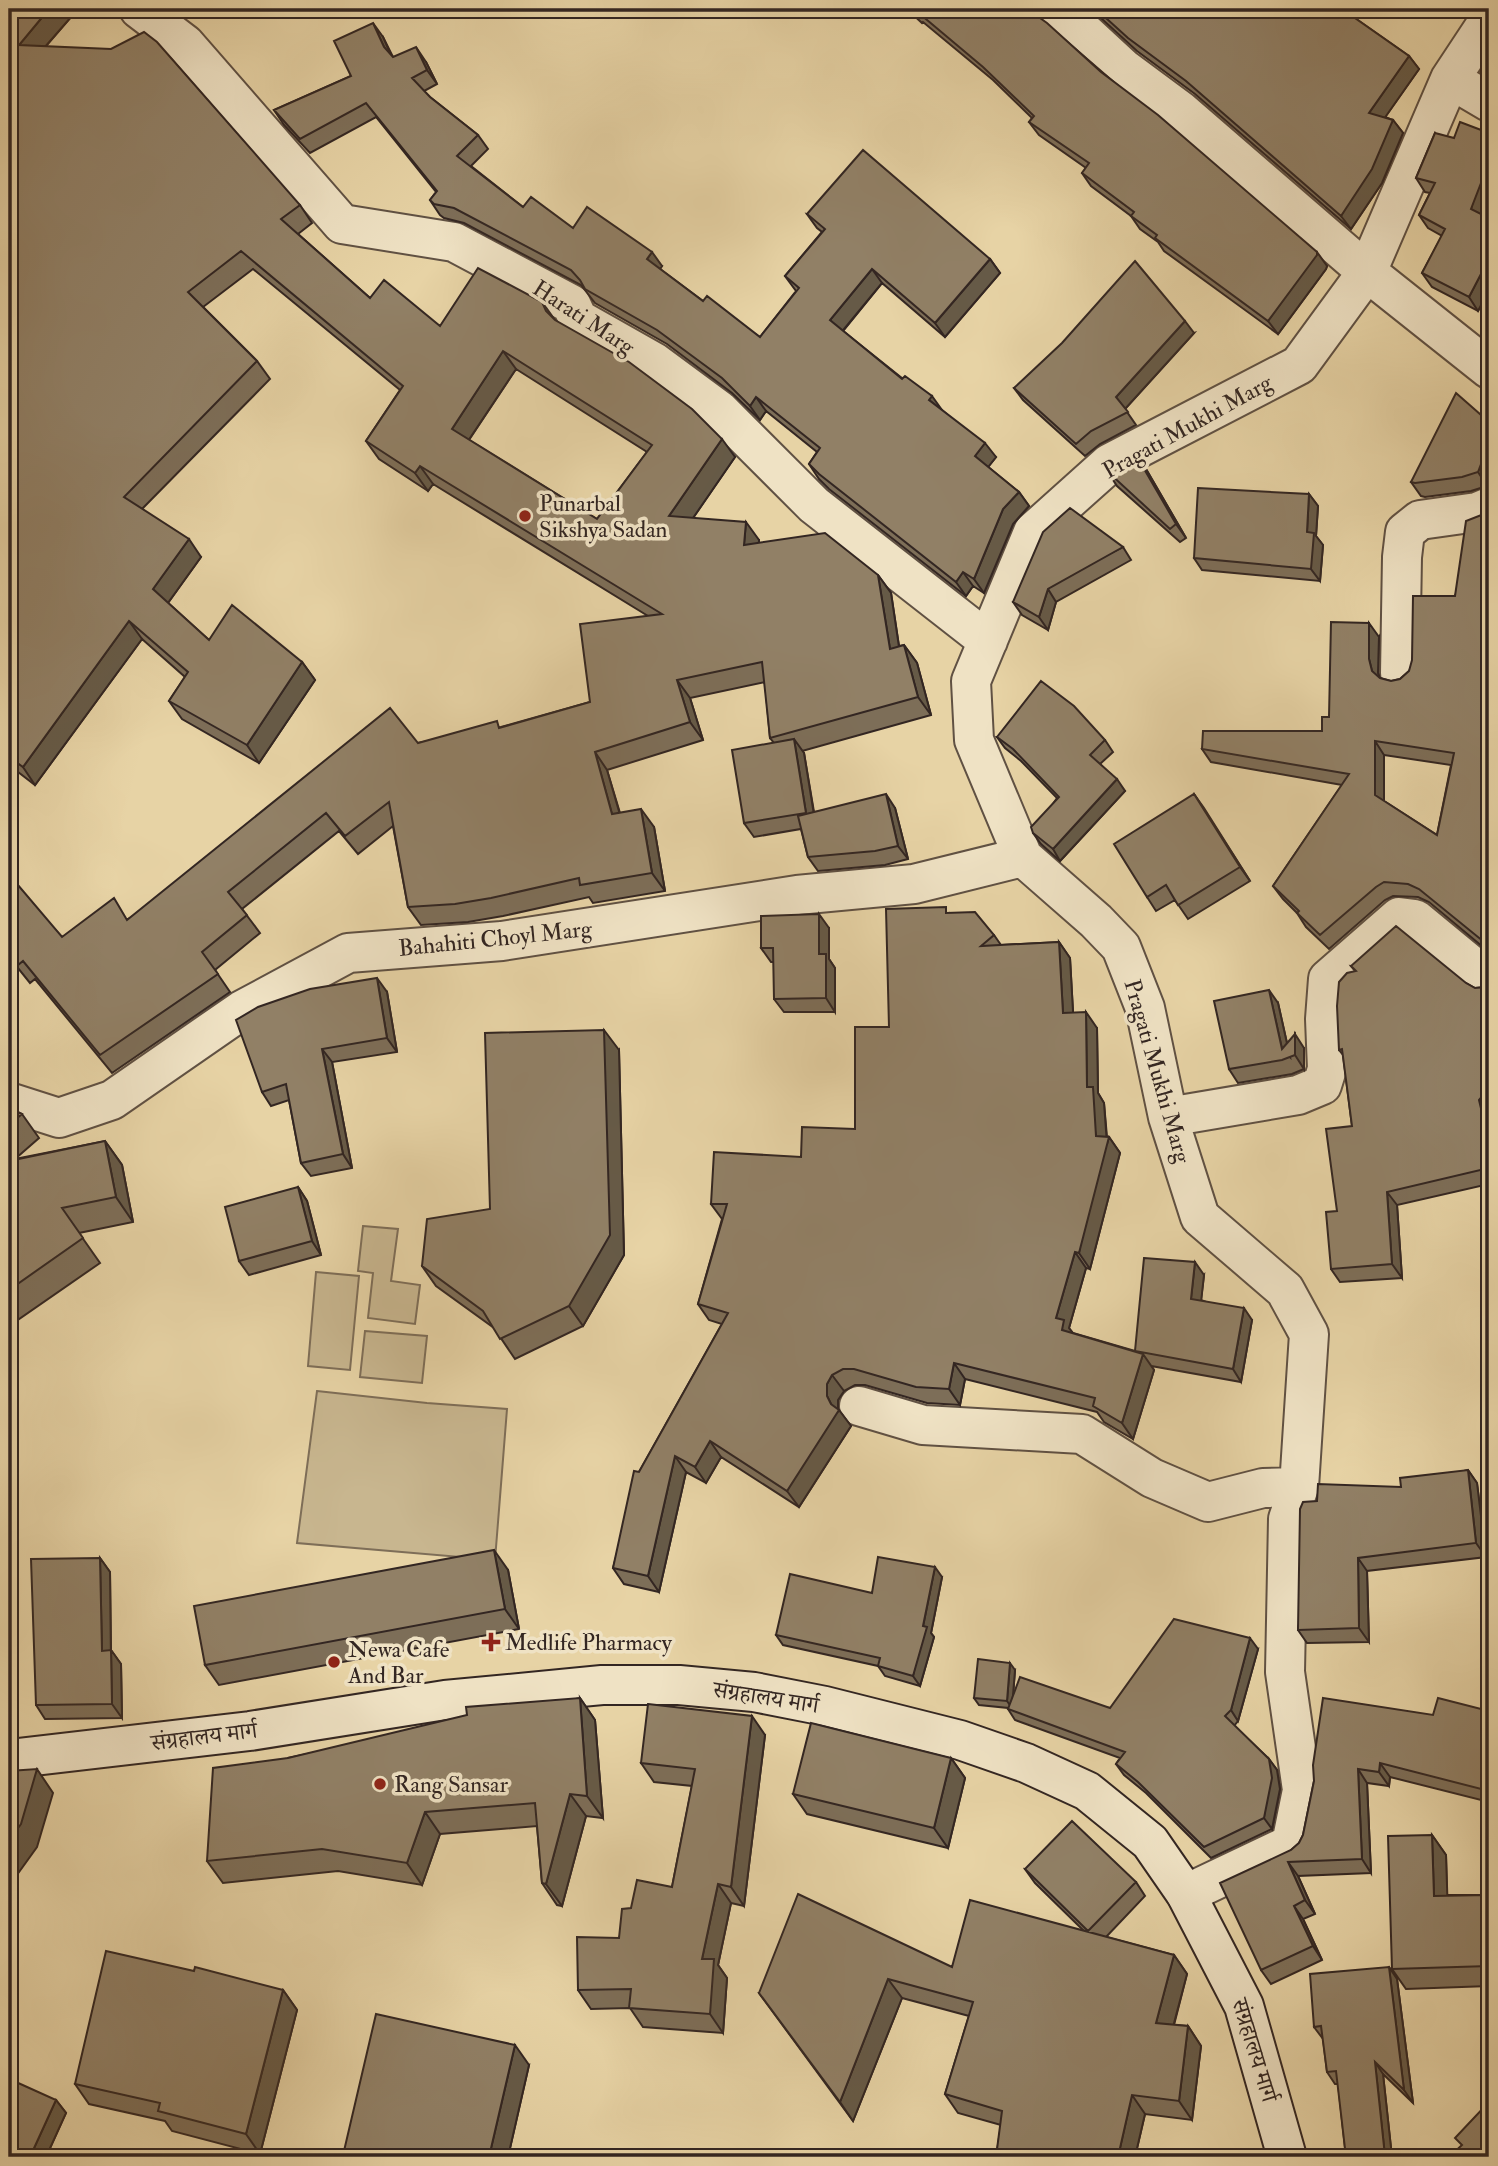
<svg xmlns="http://www.w3.org/2000/svg" width="1498" height="2166" font-family="'IM FELL Double Pica','Noto Serif Devanagari',serif">
<style>
.green{fill:#c8b68f;stroke:#7e6e58;stroke-width:2}
.lines{fill:none;stroke-linecap:round;stroke-linejoin:round}
.minor-casing{stroke:#605143;stroke-width:42}
.secondary-casing{stroke:#332622;stroke-width:42}
.minor{stroke:#efe2c4;stroke-width:38}
.secondary{stroke:#efe2c4;stroke-width:38}
.wall{fill:#7d6e58;stroke:#332622;stroke-width:2;fill-rule:evenodd}
.shaded-wall{fill:#665a47;stroke:#332622;stroke-width:2}
.building{fill:#918066;stroke:#332622;stroke-width:2;fill-rule:evenodd}
.poi-dot{fill:#8f2418;stroke:#efe2c4;stroke-width:2.5}
.labels{text-anchor:middle;stroke-width:7;stroke-linejoin:round;paint-order:stroke}
.street-label{font-size:23px;fill:#332622;stroke:#efe2c4}
.poi-label{font-size:23px;fill:#332622;stroke:#efe2c4;text-anchor:start}
</style>
<rect width="100%" height="100%" fill="#e7d3a5"/>
<filter id="stains"><feTurbulence type="fractalNoise" baseFrequency=".00286" numOctaves="4"/><feColorMatrix values="0 0 0 0 .2 0 0 0 0 .09 0 0 0 0 .02 0 0 0 .5 -.17"/></filter>
<radialGradient id="worn" r=".72"><stop offset=".6" stop-color="#630" stop-opacity="0"/><stop offset="1" stop-color="#630" stop-opacity=".3"/></radialGradient>
<!-- green -->
<path class="green" d="M363,1226L398,1229L391,1281L420,1285L415,1324L368,1318L373,1273L358,1271Z
M316,1272L359,1276L350,1370L308,1366Z
M365,1331L427,1336L422,1383L360,1377Z
M317,1391L427,1403L507,1409L495,1560L297,1543Z"/>
<g class="lines">
<defs>
<path id="minor" d="M139,9L185,44L342,224L454,242L571,304L578,319L654,362L719,410L814,505L988,641
M1055,9L1070,19L1123,68L1181,111L1367,272L1489,369
M1450,79L1489,102
M1400,673L1402,557L1405,532L1420,520L1477,512L1489,507
M9,1102L59,1118L112,1100L242,1010L348,953L502,941L797,895L914,884L1023,857
M1168,1117L1298,1095L1322,1085L1327,1069L1325,1019L1328,979L1399,917L1415,919L1489,980
M859,1406L923,1425L1082,1434L1152,1478L1208,1502L1263,1488L1299,1487
M1186,1894L1291,1844L1302,1790L1285,1672L1288,1519L1299,1487L1309,1334L1285,1290L1200,1217L1168,1117L1145,1008L1121,947L1096,921L1023,857L974,740L971,681L1033,532L1110,463L1299,365L1367,272L1450,79L1489,20"/>
<path id="secondary" d="M9,1759L250,1731L445,1700L602,1685H679L754,1692L825,1706L960,1740L1026,1763L1087,1791L1150,1842L1186,1894L1244,2006L1287,2157"/>
</defs>
<!-- minor casing -->
<use href="#minor" class="minor-casing"/>
<!-- secondary casing -->
<use href="#secondary" class="secondary-casing"/>
<!-- minor -->
<use href="#minor" class="minor"/>
<!-- secondary -->
<use href="#secondary" class="secondary"/>
</g>
<!-- wall -->
<path class="wall" d="M9,9H78L46,46L300,205L312,223L298,234L370,298L440,326L542,302L555,320L735,457L693,518L759,540V543L878,575L891,593L899,646L904,645L917,663L931,715L802,751L804,753L814,812L895,808L908,859L885,865L818,871L808,857L801,829L754,837L744,823L774,743L770,738L765,682L690,698L703,740L607,770L620,813L654,827L665,891L593,903L589,897L503,916L468,922L421,925L408,907L393,826L358,854L339,831L242,909L260,933L215,970L230,992L112,1073L35,979L30,983L9,957V881L62,937L128,919L418,743L501,727L590,702L648,616L433,484L428,491L379,459L366,441L400,390L253,269L203,307L257,361L270,379L142,509L201,557L168,603L209,640L302,662L315,680L259,763L182,719L169,701L185,677L142,639L35,785L9,765ZM516,369L647,452L597,519L469,440Z
M907,9H1034L1035,14L1327,266L1326,269L1278,334L1164,251L1158,242L1140,229L1131,216L1091,186L1082,173L1086,168L1039,135L1029,122L1032,118L993,80L923,22L922,23Z
M1091,9H1342L1409,56L1419,69L1385,117L1393,120L1403,133L1382,183L1351,229L1195,94L1137,51Z
M383,37L393,57L426,62L437,84L424,91L430,97L478,135L488,149L471,166L523,207L662,266L660,269L703,301L760,337L796,291L785,276L822,232L817,228L807,214L990,259L1000,273L945,337L882,283L843,331L942,410L996,457L988,467L1019,492L1029,506L1013,524L984,593L973,586L966,596L829,489L819,479L809,464L817,452L766,411L760,420L732,393L667,344L595,303L581,285L464,223L444,218L440,215L430,200L436,192L376,117L310,153L284,125L274,110L351,76Z
M1435,133L1483,215L1489,218V290L1478,311L1432,287L1422,273L1442,236L1428,228L1419,215L1430,193L1425,192L1416,178Z
M1194,333L1125,409L1136,425L1100,444L1085,456L1023,400L1014,388Z
M1489,422L1487,486L1471,491L1425,497L1421,496L1411,482Z
M1146,469L1186,538L1180,542L1117,486L1108,472Z
M1309,494L1318,506L1316,536L1323,545L1320,581L1202,570L1194,558Z
M1489,512V952L1429,902L1418,897L1393,896L1385,900L1329,949L1306,927L1297,913L1283,899L1273,886L1342,785L1211,762L1202,749L1322,731L1329,717L1379,637L1378,673L1380,678L1391,681L1400,679L1409,671L1455,596ZM1384,755L1451,765L1437,835L1384,801Z
M1123,547L1131,560L1056,602L1048,630L1022,615L1013,602Z
M997,737L1105,740L1113,752L1100,764L1125,791L1060,861L1041,844L1033,833L1057,798L1021,761L1005,748Z
M1194,794L1250,881L1188,919L1175,900L1156,911L1147,897Z
M950,913L994,935L1001,945L1059,942L1070,958L1073,1012L1097,1028L1098,1093L1104,1103L1107,1137H1109L1120,1153L1090,1269L1086,1268L1069,1328L1073,1333L1135,1351L1204,1275L1201,1300L1252,1320L1241,1382L1151,1366L1154,1370L1133,1439L1104,1422L1097,1412L965,1379L960,1405L927,1403L865,1385H855L844,1391L838,1400V1409L851,1426L799,1507L721,1457L706,1483L686,1472L659,1592L624,1584L613,1568L639,1472L722,1324L709,1320L698,1304L722,1219L711,1204L855,1129L889,1027Z
M829,928V959L835,968V1012H784L774,999V962H771L761,948Z
M1351,966L1466,983L1475,988L1486,987L1489,985V1184L1397,1205L1402,1278L1340,1282L1331,1269L1337,1211L1352,1126L1343,1055L1339,1050L1355,971Z
M387,992L397,1052L332,1062L352,1168L311,1176L301,1163L289,1100L271,1106L262,1092Z
M1278,1003L1287,1043L1304,1048V1069L1292,1074L1238,1083L1229,1069Z
M619,1050L624,1255L583,1326L515,1359L494,1328L436,1286L422,1266L490,1209Z
M9,1108L22,1114L39,1138L15,1159L105,1141L122,1165L133,1222L79,1233L100,1263L9,1326Z
M298,1187L307,1201L321,1255L249,1275L239,1261Z
M9,1419L16,1446L9,1448Z
M1468,1470L1477,1483L1486,1557L1367,1571L1369,1642L1307,1643L1298,1630L1317,1501L1401,1487Z
M100,1558L110,1572L111,1650L121,1664L122,1718L45,1719L36,1705Z
M508,1570L519,1629L219,1685L205,1665Z
M942,1577L931,1633L934,1637L920,1686L885,1676L878,1666L783,1645L776,1635L872,1593Z
M1258,1649L1238,1721L1234,1726L1269,1759L1277,1770L1280,1789L1272,1829L1211,1858L1146,1793L1124,1775L1116,1764L1120,1758L1015,1720L1008,1709V1708L979,1705L974,1698L1015,1670L1013,1696L1110,1708Z
M580,1698L595,1720L603,1818L586,1816L562,1906L557,1905L542,1883L537,1826L440,1834L422,1885L338,1871L223,1883L207,1861L288,1758Z
M1489,1711V1802L1390,1777L1389,1786L1367,1783L1371,1873L1298,1876L1315,1914L1303,1919L1322,1960L1271,1984L1261,1970L1291,1850L1299,1843L1303,1835L1314,1781L1433,1715Z
M765,1735L744,1906L731,1903L718,1965L727,1978L723,2033L643,2027L630,2008L591,2009L578,1990L619,1938L631,1908L672,1887L692,1786L654,1782L641,1763Z
M951,1758L965,1778L948,1848L807,1814L793,1794Z
M1432,1835L1446,1855L1447,1895H1489V1986L1406,1989L1392,1969Z
M1025,1869L1136,1882L1145,1896L1106,1937L1174,1955L1187,1974L1174,2025L1188,2026L1201,2046L1192,2120L1145,2114L1135,2157H996L1001,2125L958,2113L945,2094L969,2016L902,1998L853,2121L759,1993L952,1967L1084,1931L1035,1883Z
M1389,1967L1397,1979L1413,2103L1383,2074L1392,2157H1346L1338,2084H1335L1327,2072L1323,2039L1314,2027Z
M283,1990L297,2010L260,2154L172,2131L165,2121L89,2104L75,2084Z
M529,2065L508,2157H348L344,2151Z
M9,2098L56,2100L66,2113L46,2157H9Z"/>
<!-- shaded-wall -->
<path class="shaded-wall" d="M49,9H78L31,63L19,45Z
M373,23L383,37L394,62L384,47Z
M416,47L426,62L437,84L427,70Z
M1409,56L1419,69L1379,126L1369,113Z
M1393,120L1403,133L1382,183L1351,229L1341,216Z
M1489,160V200L1480,223L1471,209L1481,173Z
M652,252L662,266L657,273L647,259Z
M1317,252L1327,266L1326,269L1278,334L1268,321Z
M990,259L1000,273L945,337L935,323Z
M872,269L882,283L840,334L830,320Z
M1482,272L1489,283V290L1478,311L1469,297Z
M1185,321L1194,333L1125,409L1116,397Z
M503,351L516,369L464,447L452,429Z
M932,396L942,410L929,400Z
M756,397L766,411L760,420L750,406Z
M722,439L735,457L682,534L669,516Z
M985,443L996,457L985,471L975,456Z
M1489,443V481L1487,486L1478,472Z
M1136,455L1146,469L1186,538L1176,524Z
M420,466L433,484L428,491L415,473Z
M1019,492L1029,506L1013,524L984,593L974,579L1003,509Z
M1309,494L1318,506L1316,536L1323,545L1320,581L1311,569L1307,532Z
M746,522L759,540L757,563L744,545Z
M189,539L201,557L165,607L153,589Z
M963,572L973,586L966,596L956,582Z
M878,575L891,593L902,667L890,649Z
M1048,589L1056,602L1048,630L1039,617Z
M129,621L142,639L35,785L23,767Z
M1369,623L1379,637L1378,673L1381,684L1372,671L1369,659Z
M904,645L917,663L931,715L918,697Z
M302,662L315,680L259,763L247,745Z
M677,680L690,698L703,740L690,722Z
M794,739L804,753L816,827L806,813Z
M1375,741L1384,755V808L1375,795Z
M595,752L607,770L625,832L612,814Z
M1117,779L1125,791L1060,861L1053,849Z
M886,794L895,808L908,859L898,846Z
M1194,794L1204,808L1250,881L1240,867Z
M641,809L654,827L665,891L652,873Z
M819,914L829,928V959L835,968V1012L826,998L819,954Z
M1059,942L1070,958L1074,1029L1063,1013Z
M377,978L387,992L397,1052L387,1038Z
M1269,990L1278,1003L1290,1057L1282,1049Z
M1086,1012L1097,1028L1098,1093L1104,1103L1107,1144L1109,1137L1120,1153L1090,1269L1079,1253L1096,1136L1087,1087Z
M604,1030L619,1050L624,1255L583,1326L569,1306Z
M1295,1034L1304,1048V1069L1295,1055Z
M322,1049L332,1062L352,1168L343,1154Z
M1489,1088V1142L1479,1100Z
M105,1141L122,1165L133,1222L116,1197Z
M298,1187L307,1201L321,1255L312,1241Z
M1387,1192L1397,1205L1402,1278L1392,1264Z
M1075,1252L1086,1268L1069,1328L1075,1336L1062,1330L1056,1318Z
M1195,1262L1204,1275L1200,1311L1191,1299Z
M1244,1308L1252,1320L1241,1382L1233,1369Z
M1143,1354L1154,1370L1133,1439L1122,1423Z
M954,1363L965,1379L960,1405L949,1389Z
M832,1375L844,1391L838,1400V1412L839,1410L851,1426L799,1507L787,1491L831,1404L827,1396V1384Z
M9,1419L16,1446L9,1436Z
M710,1441L721,1457L706,1483L695,1467Z
M675,1456L686,1472L659,1592L648,1576Z
M1468,1470L1477,1483L1486,1557L1476,1543Z
M494,1550L508,1570L519,1629L505,1609Z
M100,1558L110,1572L111,1664L102,1651Z
M1358,1558L1367,1571L1369,1642L1359,1628Z
M935,1567L942,1577L931,1633L934,1637L920,1686L913,1676Z
M1250,1638L1258,1649L1238,1721L1231,1710Z
M111,1650L121,1664L122,1718L112,1704Z
M1010,1663L1015,1670L1012,1708L1007,1701Z
M580,1698L595,1720L603,1818L587,1796Z
M752,1716L765,1735L744,1906L731,1887Z
M951,1758L965,1778L948,1848L934,1828Z
M1269,1759L1277,1770L1280,1789L1272,1829L1264,1818Z
M1380,1763L1390,1777L1389,1786L1379,1772Z
M37,1769L53,1793L37,1847L9,1886V1840Z
M1358,1769L1367,1783L1371,1873L1362,1859Z
M570,1794L586,1816L562,1906L546,1884Z
M425,1812L440,1834L422,1885L407,1863Z
M1432,1835L1446,1855L1448,1916L1434,1896Z
M1288,1862L1298,1876L1315,1914L1305,1900Z
M718,1884L731,1903L718,1965L727,1978L723,2033L710,2014L702,1959Z
M1294,1906L1303,1919L1322,1960L1313,1946Z
M1174,1955L1187,1974L1169,2042L1156,2023Z
M1389,1967L1397,1979L1413,2103L1404,2090Z
M888,1979L902,1998L853,2121L840,2102Z
M283,1990L297,2010L260,2154L246,2134Z
M1188,2026L1201,2046L1192,2120L1179,2101Z
M515,2045L529,2065L508,2157H489Z
M1375,2062L1383,2074L1392,2157H1386L1385,2156Z
M1132,2095L1145,2114L1135,2157H1118Z
M56,2100L66,2113L46,2157H30Z"/>
<!-- building -->
<path class="building" d="M9,9H49L19,45L111,49L144,32L157,42L300,205L281,219L370,298L384,280L440,326L478,268L542,302L546,311L555,320L629,362L692,409L722,439L669,516L746,522L744,545L825,533L878,575L890,649L904,645L918,697L770,738L762,662L677,680L690,722L595,752L612,814L641,809L652,873L580,885L579,878L491,898L455,904L408,907L389,802L345,836L326,813L228,892L247,915L202,952L218,974L100,1055L23,961L18,965L9,954V881L12,878L62,937L114,898L127,920L390,708L418,743L497,721L499,728L590,702L580,624L662,614L420,466L415,473L366,441L403,386L241,251L188,292L257,361L124,497L189,539L153,589L209,640L232,605L302,662L247,745L169,701L188,672L129,621L23,767L9,757ZM503,351L652,445L597,519L452,429Z
M914,9H1029L1033,13L1047,23L1101,72L1158,115L1317,252V255L1268,321L1155,238L1157,235L1131,216L1134,212L1082,173L1089,163L1029,122L1034,116L983,67Z
M1096,9H1342L1409,56L1369,113L1393,120L1372,169L1341,216L1186,81L1128,38Z
M373,23L384,47L393,57L416,47L427,70L412,78L430,97L478,135L457,156L523,207L531,197L573,228L587,207L652,252L647,259L703,301L707,296L760,337L799,288L785,276L825,229L807,214L863,150L990,259L935,323L872,269L830,320L902,379L905,376L932,396L929,400L985,443L975,456L1019,492L1003,509L974,579L963,572L956,582L819,474L809,464L820,448L756,397L750,406L722,378L657,330L585,289L580,280L571,270L454,208L434,204L430,200L437,191L366,103L300,139L274,110L351,76L334,41Z
M1460,122L1489,133V160L1481,173V183L1471,209L1489,218V272H1482L1469,297L1422,273L1445,229L1419,215L1435,183L1416,178L1435,133L1454,138Z
M1135,261L1185,321L1116,397L1128,412L1091,431L1076,444L1014,388L1062,343Z
M1456,393L1489,422V443L1478,472L1462,477L1415,483L1411,482Z
M1136,455L1176,524L1170,529L1108,472Z
M1198,488L1309,494L1307,532L1314,533L1311,569L1194,558Z
M1070,508L1123,547L1048,589L1039,617L1013,602L1043,532Z
M1489,512V946L1419,889L1408,884L1384,882L1376,887L1320,935L1297,913L1299,911L1273,886L1349,774L1202,749L1203,731H1322V717H1329L1331,622L1369,623V659L1372,671L1380,678L1391,681L1400,679L1409,671L1412,660L1413,596H1455L1466,521ZM1375,741L1454,753L1437,835L1375,795Z
M1041,681L1074,706L1105,740L1090,755L1117,779L1053,849L1033,833L1031,827L1059,797L1013,749L997,737Z
M794,739L806,813L744,823L732,750Z
M886,794L898,846L875,851L808,857L798,816Z
M1194,794L1240,867L1178,905L1166,885L1147,897L1114,844Z
M946,907V913L975,912L994,935L981,946L1059,942L1063,1013L1086,1012L1087,1087H1093L1096,1136L1109,1137L1079,1253L1075,1252L1056,1318L1064,1320L1062,1330L1143,1354L1122,1423L1093,1406L1095,1398L954,1363L949,1389L916,1387L854,1369H843L832,1375L827,1384V1396L831,1404L839,1410L787,1491L710,1441L695,1467L675,1456L648,1576L613,1568L634,1471L639,1472L728,1313L698,1304L727,1204H711L714,1152L801,1157L802,1127L855,1129V1027H889L886,909Z
M819,914V954H826V998L774,999L773,948H761V916Z
M1396,926L1466,983L1475,988L1486,987L1489,985V1088L1479,1100L1489,1142V1168L1387,1192L1392,1264L1331,1269L1326,1212L1337,1211L1326,1129L1352,1126L1342,1049L1339,1050L1337,1006L1339,982L1347,973L1356,971L1351,966Z
M377,978L387,1038L322,1049L343,1154L301,1163L286,1084L262,1092L236,1020L258,1007L310,989Z
M1269,990L1282,1049L1295,1034V1055L1282,1060L1229,1069L1214,1001Z
M604,1030L610,1235L569,1306L500,1339L483,1311L422,1266L427,1219L490,1209L485,1033Z
M9,1108L22,1114L9,1125Z
M105,1141L116,1197L62,1208L83,1238L9,1290V1161Z
M298,1187L312,1241L239,1261L225,1207Z
M1144,1258L1195,1262L1191,1299L1244,1308L1233,1369L1135,1351Z
M1468,1470L1476,1543L1358,1558L1359,1628L1298,1630L1300,1509L1303,1502L1317,1501L1318,1484L1401,1487L1400,1478Z
M494,1550L505,1609L205,1665L194,1606Z
M878,1557L935,1567L923,1626L927,1627L913,1676L878,1666L880,1658L776,1635L790,1574L872,1593Z
M100,1558L102,1651L111,1650L112,1704L36,1705L31,1559Z
M1174,1619L1250,1638L1231,1710L1225,1716L1269,1759L1272,1778L1264,1818L1204,1847L1138,1782L1116,1764L1125,1752L1008,1709L1020,1677L1110,1708Z
M978,1659L1010,1663L1007,1701L974,1698Z
M580,1698L587,1796L570,1794L546,1884L542,1883L535,1803L425,1812L407,1863L322,1849L207,1861L213,1768L288,1758L467,1715L466,1707Z
M1323,1698L1433,1715L1438,1698L1489,1711V1791L1380,1763L1379,1772L1358,1769L1362,1859L1288,1862L1305,1900L1294,1906L1313,1946L1261,1970L1220,1883L1291,1850L1299,1843L1303,1835L1314,1781L1313,1765Z
M648,1704L752,1716L731,1887L718,1884L702,1959H714L710,2014L629,2008L631,1989L578,1990L577,1937L619,1938L622,1909L631,1908L637,1880L672,1887L695,1769L641,1763Z
M811,1723L951,1758L934,1828L793,1794Z
M37,1769L21,1824L9,1840V1771Z
M1072,1821L1136,1882L1088,1931L1025,1869Z
M1432,1835L1434,1896L1489,1895V1966L1392,1969L1388,1836Z
M798,1894L952,1967L970,1900L1174,1955L1156,2023L1188,2026L1179,2101L1132,2095L1118,2157H996L1002,2111L945,2094L973,2002L888,1979L840,2102L759,1993Z
M106,1951L194,1971L195,1967L283,1990L246,2134L158,2111L160,2103L75,2084Z
M1389,1967L1404,2090L1375,2062L1385,2156L1373,2157H1346L1336,2071L1327,2072L1321,2026L1314,2027L1310,1974Z
M376,2014L515,2045L489,2157H371L344,2151Z
M16,2082L56,2100L30,2157H22L9,2151V2098Z
M1488,2103L1489,2157H1449L1462,2145L1455,2138Z"/>
<!-- markers -->
<g class="poi-dot">
<circle cx="525" cy="516" r="7"/>
<path d="M487.5 1631.5h7v7h7v7h-7v7h-7v-7h-7v-7h7z"/>
<circle cx="334" cy="1662" r="7"/>
<circle cx="380" cy="1784" r="7"/>
</g>
<g class="labels">
<!-- street labels -->
<g class="street-label">
<text transform="translate(584 317) rotate(33)" y="8">Harati Marg</text>
<text transform="translate(1187 426) rotate(-29)" y="8">Pragati Mukhi Marg</text>
<text transform="translate(495 938) rotate(-6)" y="8">Bahahiti Choyl Marg</text>
<text transform="translate(1158 1071) rotate(74)" y="8">Pragati Mukhi Marg</text>
<text transform="translate(766 1697) rotate(9)" y="8">संग्रहालय मार्ग</text>
<text transform="translate(204 1736) rotate(-7)" y="8">संग्रहालय मार्ग</text>
<text transform="translate(1255 2050) rotate(73)" y="8">संग्रहालय मार्ग</text>
</g>
<!-- poi labels -->
<g class="poi-label">
<text x="539" y="511">Punarbal<tspan x="539" dy="26">Sikshya Sadan</tspan></text>
<text x="505" y="1650">Medlife Pharmacy</text>
<text x="348" y="1657">Newa Cafe<tspan x="348" dy="26">And Bar</tspan></text>
<text x="394" y="1792">Rang Sansar</text>
</g>
</g>
<!-- margin -->
<rect width="1498" height="2166" fill="none" stroke="#e7d3a5" stroke-width="35"/>
<rect x="10" y="10" width="1477" height="2145" fill="none" stroke="#332622" stroke-width="3.5"/>
<rect x="18" y="18" width="1463" height="2131" fill="none" stroke="#332622" stroke-width="2"/>
<rect width="100%" height="100%" filter="url(#stains)"/>
<rect width="100%" height="100%" fill="url(#worn)"/>
</svg>
